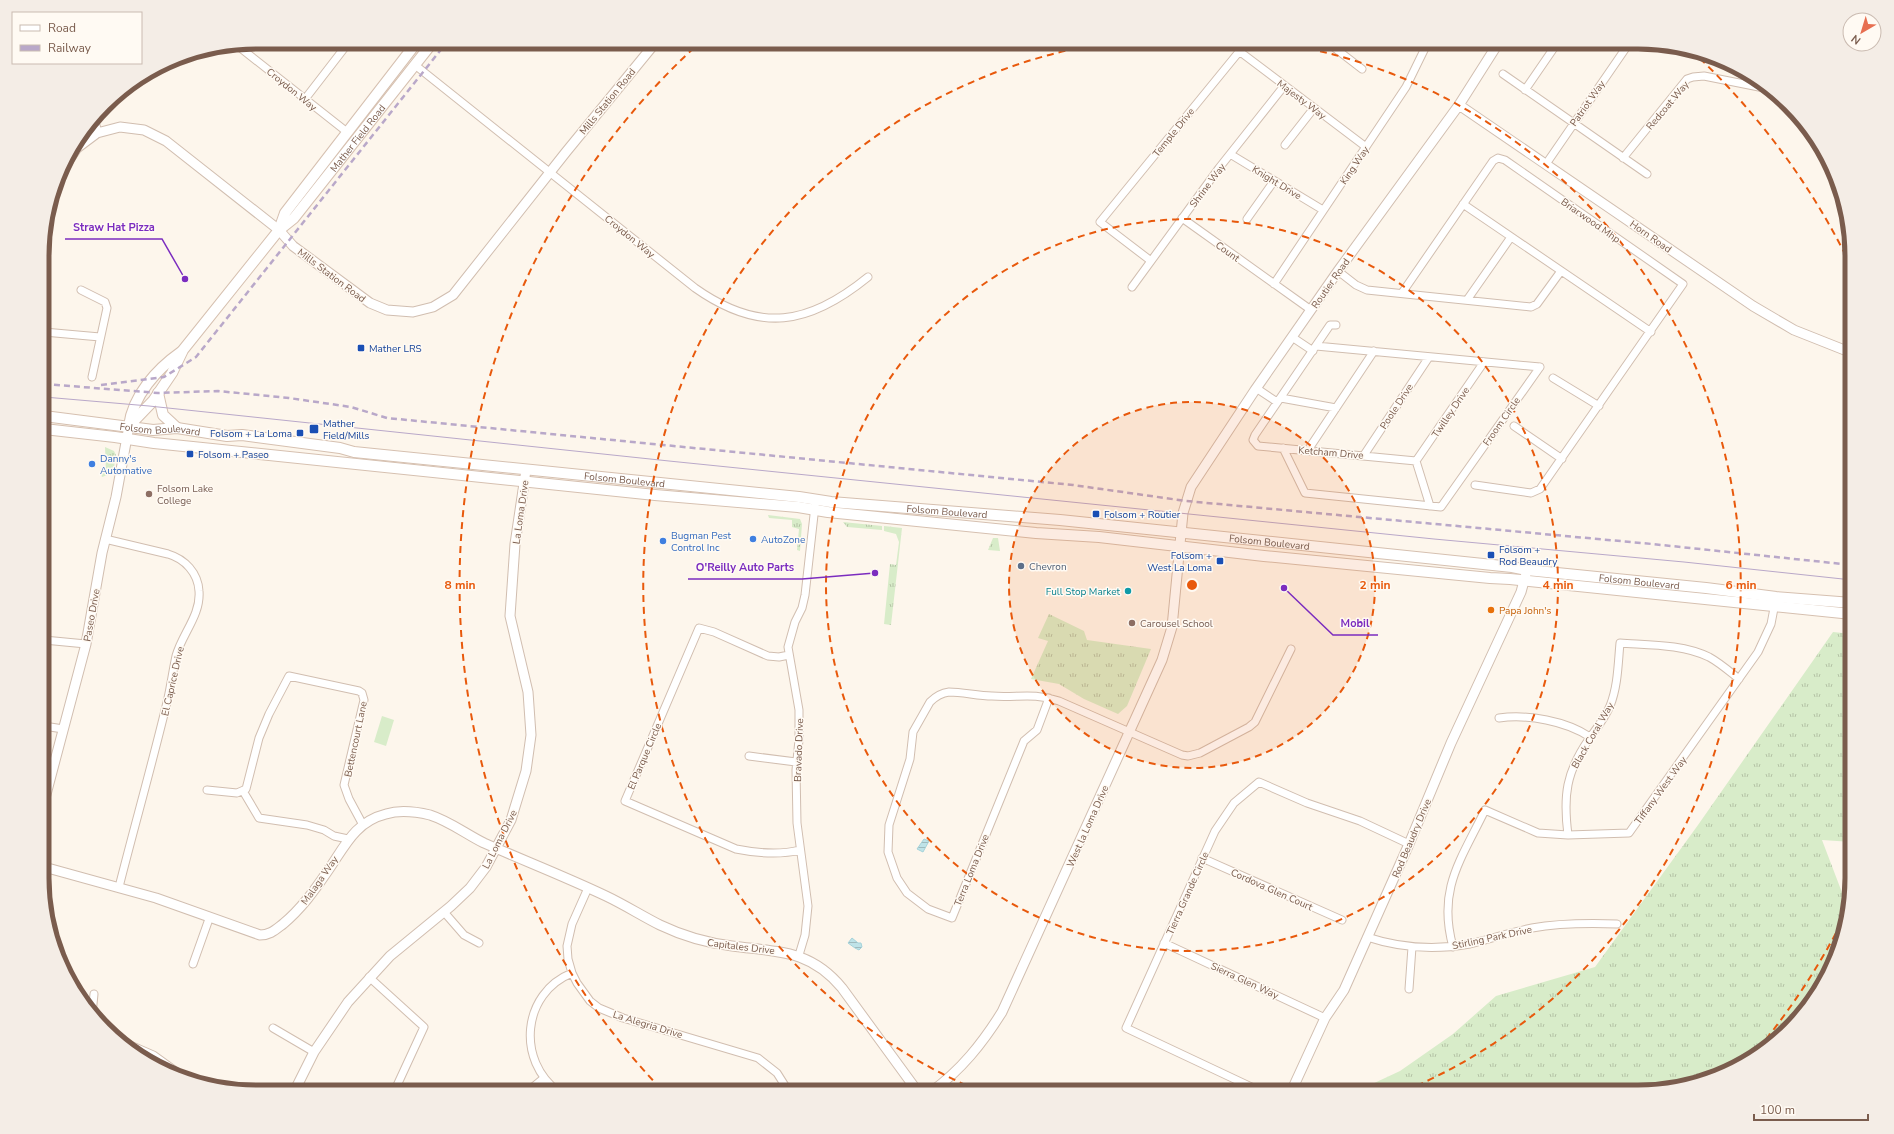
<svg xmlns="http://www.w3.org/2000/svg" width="1894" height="1134" font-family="'Nunito Sans',sans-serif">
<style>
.grass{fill:url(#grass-tufts)}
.pitch{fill:#d8ecc9}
.water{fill:url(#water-rules);stroke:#a5d3da}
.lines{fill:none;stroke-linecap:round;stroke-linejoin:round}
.minor-casing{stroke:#d1beb0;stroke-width:9}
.tertiary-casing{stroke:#d1beb0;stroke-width:11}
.secondary-casing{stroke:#d6c0b0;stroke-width:12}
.minor{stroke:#fff;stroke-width:7}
.tertiary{stroke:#fff;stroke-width:9}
.secondary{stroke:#fff;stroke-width:10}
.tram{stroke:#b9a8c9;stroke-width:1}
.rail{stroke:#b9a8c9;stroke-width:2.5;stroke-dasharray:6 4;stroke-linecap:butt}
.ring{fill:none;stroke:#e8590c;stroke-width:2;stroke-dasharray:7 5}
.transit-dot{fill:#1a4fb4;stroke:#fffaf3;stroke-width:1.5}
.shop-dot{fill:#3f7fe0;stroke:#fffaf3;stroke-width:1.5}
.education-dot{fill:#8d6e63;stroke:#fffaf3;stroke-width:1.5}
.service-dot{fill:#5c6f8a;stroke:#fffaf3;stroke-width:1.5}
.culture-dot{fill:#0f9aa8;stroke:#fffaf3;stroke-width:1.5}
.food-dot{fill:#e8710a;stroke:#fffaf3;stroke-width:1.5}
.labels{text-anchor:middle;stroke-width:3;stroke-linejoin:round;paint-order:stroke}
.street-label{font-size:10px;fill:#7a5c4d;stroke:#fffaf3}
.transit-label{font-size:10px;fill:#164399;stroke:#fffaf3;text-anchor:start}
.shop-label{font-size:10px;fill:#366cbe;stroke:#fffaf3;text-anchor:start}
.education-label{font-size:10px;fill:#785e54;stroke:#fffaf3;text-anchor:start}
.service-label{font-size:10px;fill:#4e5e75;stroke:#fffaf3;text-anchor:start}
.culture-label{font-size:10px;fill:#0d838f;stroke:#fffaf3;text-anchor:end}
.food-label{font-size:10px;fill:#c56008;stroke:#fffaf3;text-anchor:start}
.rim{fill:none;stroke:#7a5c4d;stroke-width:5}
.centre{fill:#e8590c;stroke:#fffaf3;stroke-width:2}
.ring-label{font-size:12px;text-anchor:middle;font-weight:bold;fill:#e8590c;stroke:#fffaf3;stroke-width:3;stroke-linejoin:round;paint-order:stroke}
.leader{fill:none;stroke:#7b2cbf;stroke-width:1.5}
.callout-dot{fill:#7b2cbf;stroke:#fffaf3;stroke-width:1.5}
.callout-label{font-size:11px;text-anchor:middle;font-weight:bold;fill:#7b2cbf;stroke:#fffaf3;stroke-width:3;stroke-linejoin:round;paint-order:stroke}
</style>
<defs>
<pattern id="grass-tufts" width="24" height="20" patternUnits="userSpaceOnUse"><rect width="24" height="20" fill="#d8ecc9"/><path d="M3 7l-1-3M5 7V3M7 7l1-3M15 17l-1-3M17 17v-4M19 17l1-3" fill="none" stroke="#b4c2a5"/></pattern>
<pattern id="water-rules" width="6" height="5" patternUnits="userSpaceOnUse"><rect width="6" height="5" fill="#bfe3e8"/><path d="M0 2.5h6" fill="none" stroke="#a0bbbe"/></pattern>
</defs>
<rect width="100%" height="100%" fill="#fdf6ec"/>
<!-- grass -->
<path class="grass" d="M105,447L114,451L116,455L113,473L102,477L101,474L106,472Z
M768,515L800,519L802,524L800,551L797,550L799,529L792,527V520L769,518Z
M843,522L882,526V530L847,527Z
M884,526L902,528L891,625L884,624L890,564L896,565L899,542L896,534L884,531Z
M993,538H998L1000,551L988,550Z
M1049,614L1084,631L1087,640L1151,649L1127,706L1118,714L1084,699L1059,684L1031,679L1048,641L1038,638Z
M1833,632L1852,634V842L1822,840L1846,903V919L1841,946L1823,985L1789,1029L1745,1063L1706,1081L1652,1092H1371L1370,1085L1400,1071L1453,1034L1496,996L1595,967L1698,825Z"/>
<!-- pitch -->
<path class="pitch" d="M382,716L394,720L386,746L374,742Z"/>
<!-- water -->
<path class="water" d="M924,839L929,841L923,852L917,849Z
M852,938L858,943H861L862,947L859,950L855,948L848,943Z"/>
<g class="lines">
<defs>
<path id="minor" d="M1327,42L1362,69
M238,46L347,132
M1239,51L1366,147
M415,65L695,288C760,334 809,325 868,277
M1503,74L1647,174
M1525,90L1558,42
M305,99L349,42
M1285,145L1314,108
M1230,154L1323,210
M1623,158L1687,79L1693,77L1704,76L1769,89
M1546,164L1630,42
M1463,204L1651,332
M1182,218L1311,310
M1247,219L1274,181
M1151,261L1100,222L1247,42
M1338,271L1356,285L1367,290L1531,307L1537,304L1561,271
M1274,284L1406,87L1428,42
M1132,287L1219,168L1284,86
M81,290L105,302L107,308L92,377
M1402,293L1493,161L1498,158L1505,160L1683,284L1540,489L1531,493L1475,485
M1467,300L1511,237
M1336,325H1330L1255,435L1253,440L1258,446L1416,461L1430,506
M44,332L100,337
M1292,337L1313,351
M1316,346L1540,367
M1553,378L1599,406
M1256,388L1277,402
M1281,398L1336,408
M1514,426L1562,459
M1283,448L1305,493L1441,507L1540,367
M1308,450L1374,351
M1364,455L1429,357
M1416,461L1484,362
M105,539L168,554C185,559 198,573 199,591C201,615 182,634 176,656C173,670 171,684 168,698C153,761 135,824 119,887
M44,640L86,644
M789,655L779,657L768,656L714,632L699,628L625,801L736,849C756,853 780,855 800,850
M1049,698L1037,730L1024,741L952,918L928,909L907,893L897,878L888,852L889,825L910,759L913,732L930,702C935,697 941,693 949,692C963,692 978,696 992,696C1018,698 1032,692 1059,701L1182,755L1188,756L1200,753L1249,727L1255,722L1291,649
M1499,718C1528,714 1566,721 1590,737
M44,726L63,729
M749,756L796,762
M207,790L237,793L246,789L259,738L269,714L289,676L359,691L362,693L364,700L344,785L349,799L363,825
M243,791L259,818L307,825L324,830L334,836L348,839
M1568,835C1563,796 1566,772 1589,739C1596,729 1605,718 1610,706C1618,686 1618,664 1620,643C1649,645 1683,644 1709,657C1720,663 1729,671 1739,679
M1202,858L1342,920
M588,888L572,924L567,946L568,959L572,973L577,983L590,1001L599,1008L623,1018L758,1058L777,1073L789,1092
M444,912L464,935L479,943
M1367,937C1400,948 1436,950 1470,944C1490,939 1511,932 1532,928C1560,923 1588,923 1617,924
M1164,943L1325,1018
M1453,947C1437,889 1461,860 1485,810L1538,833L1568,835L1629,833L1758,652L1771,624L1775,603
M799,955L805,935L808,906L797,823L796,770L799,740V710L788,647L795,622L802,608L805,595L815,506
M193,964L209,919
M369,977L424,1027L394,1092
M1409,989L1412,947
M92,1014L94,994
M273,1028L314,1052
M527,1092L544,1078
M559,1092C516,1061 522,993 572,973
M1262,1092L1126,1028L1215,831L1234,803L1259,782L1307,803L1360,821L1409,844"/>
<path id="tertiary" d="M1459,105L1753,306L1794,330L1852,353
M94,122L97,133
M61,172L77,148L97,133L120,127L144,130L166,141L279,230L293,246L370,303L387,310L413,312L433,307L453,295L566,152L656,42
M44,802L86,644L102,553L116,497L129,426
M44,867L156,898L260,935C270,935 275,930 283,924C301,909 314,891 327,872C344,848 354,822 386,814C399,810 417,812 430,815C449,821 466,834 484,843C525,861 566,877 606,896C625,905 642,916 660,925C683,936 707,943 732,946C777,952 810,949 842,988L918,1092
M123,1043L153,1056L182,1077
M294,1092L314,1052L348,1002L390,956L451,906L470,888L486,867L511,820L526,771L531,735L528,692L510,616L515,544L526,470
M931,1092C961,1070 982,1044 1002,1012L1162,660L1172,627L1183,513L1191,487L1255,390L1338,271L1459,105L1499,42
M1291,1092L1325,1018L1344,990L1409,844L1451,743L1521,592L1527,570"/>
<g id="secondary">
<path d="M279,230L285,213L417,42"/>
<path d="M158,393L163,415L177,428"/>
<path id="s1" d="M44,416L153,430L177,428L227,436L242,435L340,448L354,452L799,497L831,502L1060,520L1512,567L1527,570L1706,588L1776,597L1852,603"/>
<path id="s2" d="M129,426L153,401L172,373L183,350L279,230L294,218L433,42"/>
<path d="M129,426C133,395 157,369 181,352"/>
<path d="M44,429L115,437L154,443L655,495L798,507L828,512L1036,533L1099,537L1264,556L1490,578L1510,579L1852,614"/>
</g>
</defs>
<!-- minor casing -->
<use href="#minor" class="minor-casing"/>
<!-- tertiary casing -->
<use href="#tertiary" class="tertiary-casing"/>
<!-- secondary casing -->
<use href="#secondary" class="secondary-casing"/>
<!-- minor -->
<use href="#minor" class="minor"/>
<!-- tertiary -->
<use href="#tertiary" class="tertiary"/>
<!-- secondary -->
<use href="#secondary" class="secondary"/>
<!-- tram -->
<path class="tram" d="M44,397L149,406L669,461L1434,539L1684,562L1852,580"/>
<!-- rail -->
<path class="rail" d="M44,384L158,393L218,391L289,398L351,407L387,418L1073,485L1186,501L1652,544L1852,565
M101,385L164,377L196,357L447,42"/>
</g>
<!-- distance rings -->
<circle cx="1192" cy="585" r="183" fill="#e8590c" fill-opacity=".12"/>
<g class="ring">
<circle cx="1192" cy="585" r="183"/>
<circle cx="1192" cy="585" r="366"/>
<path d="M977 1090A549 549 0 0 1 1111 42M1273 42A549 549 0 0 1 1407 1090"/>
<path d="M1847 912A732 732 0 0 1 1749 1060M661 1089A732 732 0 0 1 697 45M1691 50A732 732 0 0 1 1850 264"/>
</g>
<!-- markers -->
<g class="transit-dot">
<rect x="357" y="344" width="8" height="8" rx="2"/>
<rect x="309" y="424" width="10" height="10" rx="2"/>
<rect x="296" y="429" width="8" height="8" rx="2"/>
<rect x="186" y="450" width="8" height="8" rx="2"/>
<rect x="1092" y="510" width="8" height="8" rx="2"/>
<rect x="1487" y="551" width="8" height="8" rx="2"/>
<rect x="1216" y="557" width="8" height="8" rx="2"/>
</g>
<g class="shop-dot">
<circle cx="92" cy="464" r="4"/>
<circle cx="753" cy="539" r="4"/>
<circle cx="663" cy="541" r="4"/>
</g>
<g class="education-dot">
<circle cx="149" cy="494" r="4"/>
<circle cx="1132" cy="623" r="4"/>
</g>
<circle class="service-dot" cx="1021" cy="566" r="4"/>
<circle class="culture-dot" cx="1128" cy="591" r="4"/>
<circle class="food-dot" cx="1491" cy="610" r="4"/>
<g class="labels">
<!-- street labels -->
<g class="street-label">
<text transform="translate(292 89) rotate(39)" y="4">Croydon Way</text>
<text transform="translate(1302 99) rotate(37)" y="4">Majesty Way</text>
<text transform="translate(607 101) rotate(-51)" y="4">Mills Station Road</text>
<text transform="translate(1587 103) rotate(-55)" y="4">Patriot Way</text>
<text transform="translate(1667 105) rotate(-50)" y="4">Redcoat Way</text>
<text transform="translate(1173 132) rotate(-51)" y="4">Temple Drive</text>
<text dy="4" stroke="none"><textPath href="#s2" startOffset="369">Mather Field Road</textPath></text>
<text transform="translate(1354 165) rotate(-56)" y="4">King Way</text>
<text transform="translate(1277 182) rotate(31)" y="4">Knight Drive</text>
<text transform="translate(1207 185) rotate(-53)" y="4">Shrine Way</text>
<text transform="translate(1591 220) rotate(35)" y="4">Briarwood Mhp</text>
<text transform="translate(630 236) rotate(39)" y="4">Croydon Way</text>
<text transform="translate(1651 236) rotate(35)" y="4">Horn Road</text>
<text transform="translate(1228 251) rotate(36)" y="4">Count</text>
<text transform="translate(332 275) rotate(37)" y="4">Mills Station Road</text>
<text transform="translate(1330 283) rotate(-55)" y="4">Routier Road</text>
<text transform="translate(1396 406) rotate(-57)" y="4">Poole Drive</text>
<text transform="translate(1450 412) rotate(-56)" y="4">Twilley Drive</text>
<text transform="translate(1501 421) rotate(-55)" y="4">Froom Circle</text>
<text dy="4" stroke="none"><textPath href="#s1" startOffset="117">Folsom Boulevard</textPath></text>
<text transform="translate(1331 452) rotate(5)" y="4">Ketcham Drive</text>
<text dy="4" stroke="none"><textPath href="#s1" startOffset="585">Folsom Boulevard</textPath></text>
<text transform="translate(520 512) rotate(-82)" y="4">La Loma Drive</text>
<text dy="4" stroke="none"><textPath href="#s1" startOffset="909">Folsom Boulevard</textPath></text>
<text dy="4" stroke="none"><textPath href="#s1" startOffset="1233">Folsom Boulevard</textPath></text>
<text dy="4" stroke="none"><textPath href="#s1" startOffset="1605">Folsom Boulevard</textPath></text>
<text transform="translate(91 615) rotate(-80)" y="4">Paseo Drive</text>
<text transform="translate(172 681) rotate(-77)" y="4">El Caprice Drive</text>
<text transform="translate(1592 735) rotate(-60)" y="4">Black Coral Way</text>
<text transform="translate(355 739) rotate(-78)" y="4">Bettencourt Lane</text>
<text transform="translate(798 750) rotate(-88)" y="4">Bravado Drive</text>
<text transform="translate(644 756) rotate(-67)" y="4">El Parque Circle</text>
<text transform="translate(1660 790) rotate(-54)" y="4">Tiffany West Way</text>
<text transform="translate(1087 826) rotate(-66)" y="4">West la Loma Drive</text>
<text transform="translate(1411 838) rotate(-67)" y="4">Rod Beaudry Drive</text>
<text transform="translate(499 839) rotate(-63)" y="4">La Loma Drive</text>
<text transform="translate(971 870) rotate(-68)" y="4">Terra Loma Drive</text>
<text transform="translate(319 880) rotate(-55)" y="4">Malaga Way</text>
<text transform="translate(1272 889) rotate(24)" y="4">Cordova Glen Court</text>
<text transform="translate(1187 893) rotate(-66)" y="4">Tierra Grande Circle</text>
<text transform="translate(1492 937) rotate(-12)" y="4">Stirling Park Drive</text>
<text transform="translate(741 946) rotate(7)" y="4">Capitales Drive</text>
<text transform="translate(1245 980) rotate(25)" y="4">Sierra Glen Way</text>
<text transform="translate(648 1024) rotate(17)" y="4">La Alegria Drive</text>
</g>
<!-- transit labels -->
<g class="transit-label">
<text x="369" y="352">Mather LRS</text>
<text x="323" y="427">Mather<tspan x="323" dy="12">Field/Mills</tspan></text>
<text x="292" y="437" text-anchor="end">Folsom + La Loma</text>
<text x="198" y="458">Folsom + Paseo</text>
<text x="1104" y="518">Folsom + Routier</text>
<text x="1499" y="553">Folsom +<tspan x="1499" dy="12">Rod Beaudry</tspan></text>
<text x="1212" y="559" text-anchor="end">Folsom +<tspan x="1212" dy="12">West La Loma</tspan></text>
</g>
<!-- shop labels -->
<g class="shop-label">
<text x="100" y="462">Danny's<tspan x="100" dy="12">Automative</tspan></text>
<text x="671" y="539">Bugman Pest<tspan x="671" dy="12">Control Inc</tspan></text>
<text x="761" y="543">AutoZone</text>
</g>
<!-- education labels -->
<g class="education-label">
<text x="157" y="492">Folsom Lake<tspan x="157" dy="12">College</tspan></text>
<text x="1140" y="627">Carousel School</text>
</g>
<!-- service labels -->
<g class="service-label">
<text x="1029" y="570">Chevron</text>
</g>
<!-- culture labels -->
<g class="culture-label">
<text x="1120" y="595">Full Stop Market</text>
</g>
<!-- food labels -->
<g class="food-label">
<text x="1499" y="614">Papa John's</text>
</g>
</g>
<!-- crop -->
<path d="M0 0H1894V1134H0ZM256 49H1638A207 207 0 0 1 1845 256V878A207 207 0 0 1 1638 1085H256A207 207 0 0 1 49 878V256A207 207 0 0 1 256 49Z" fill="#f4ede6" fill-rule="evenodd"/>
<path class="rim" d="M256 49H1638A207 207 0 0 1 1845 256V878A207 207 0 0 1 1638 1085H256A207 207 0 0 1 49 878V256A207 207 0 0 1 256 49Z"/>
<circle cx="1192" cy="585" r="6" class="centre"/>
<g class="ring-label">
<text x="1375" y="589">2 min</text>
<text x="1558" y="589">4 min</text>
<text x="1741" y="589">6 min</text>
<text x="460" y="589">8 min</text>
</g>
<!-- callouts -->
<path class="leader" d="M185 279L162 239H65M875 573L802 579H688M1284 588L1333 635H1378"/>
<g class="callout-dot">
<circle cx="185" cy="279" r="4"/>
<circle cx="875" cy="573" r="4"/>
<circle cx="1284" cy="588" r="4"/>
</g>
<g class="callout-label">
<text x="114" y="231">Straw Hat Pizza</text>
<text x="745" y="571">O'Reilly Auto Parts</text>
<text x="1355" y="627">Mobil</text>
</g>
<!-- legend -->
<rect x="12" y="12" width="130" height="52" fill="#fffaf3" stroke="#cabbb1"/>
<rect x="20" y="25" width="20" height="6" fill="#ffffff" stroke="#cabbb1"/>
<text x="48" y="32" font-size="12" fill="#7a5c4d">Road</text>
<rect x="20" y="45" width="20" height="6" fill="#b9a8c9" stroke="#cabbb1"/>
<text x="48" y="52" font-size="12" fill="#7a5c4d">Railway</text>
<!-- north arrow -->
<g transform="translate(1862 32) rotate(218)"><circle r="19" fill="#fffaf3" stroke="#cabbb1"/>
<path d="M0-3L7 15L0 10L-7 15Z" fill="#e76f51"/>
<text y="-6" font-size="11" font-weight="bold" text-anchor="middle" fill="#7a5c4d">N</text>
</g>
<!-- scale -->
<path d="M1754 1114v6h114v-6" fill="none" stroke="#7a5c4d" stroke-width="2"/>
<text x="1760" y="1114" font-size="12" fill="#7a5c4d" stroke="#fffaf3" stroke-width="3" paint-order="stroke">100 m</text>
</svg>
